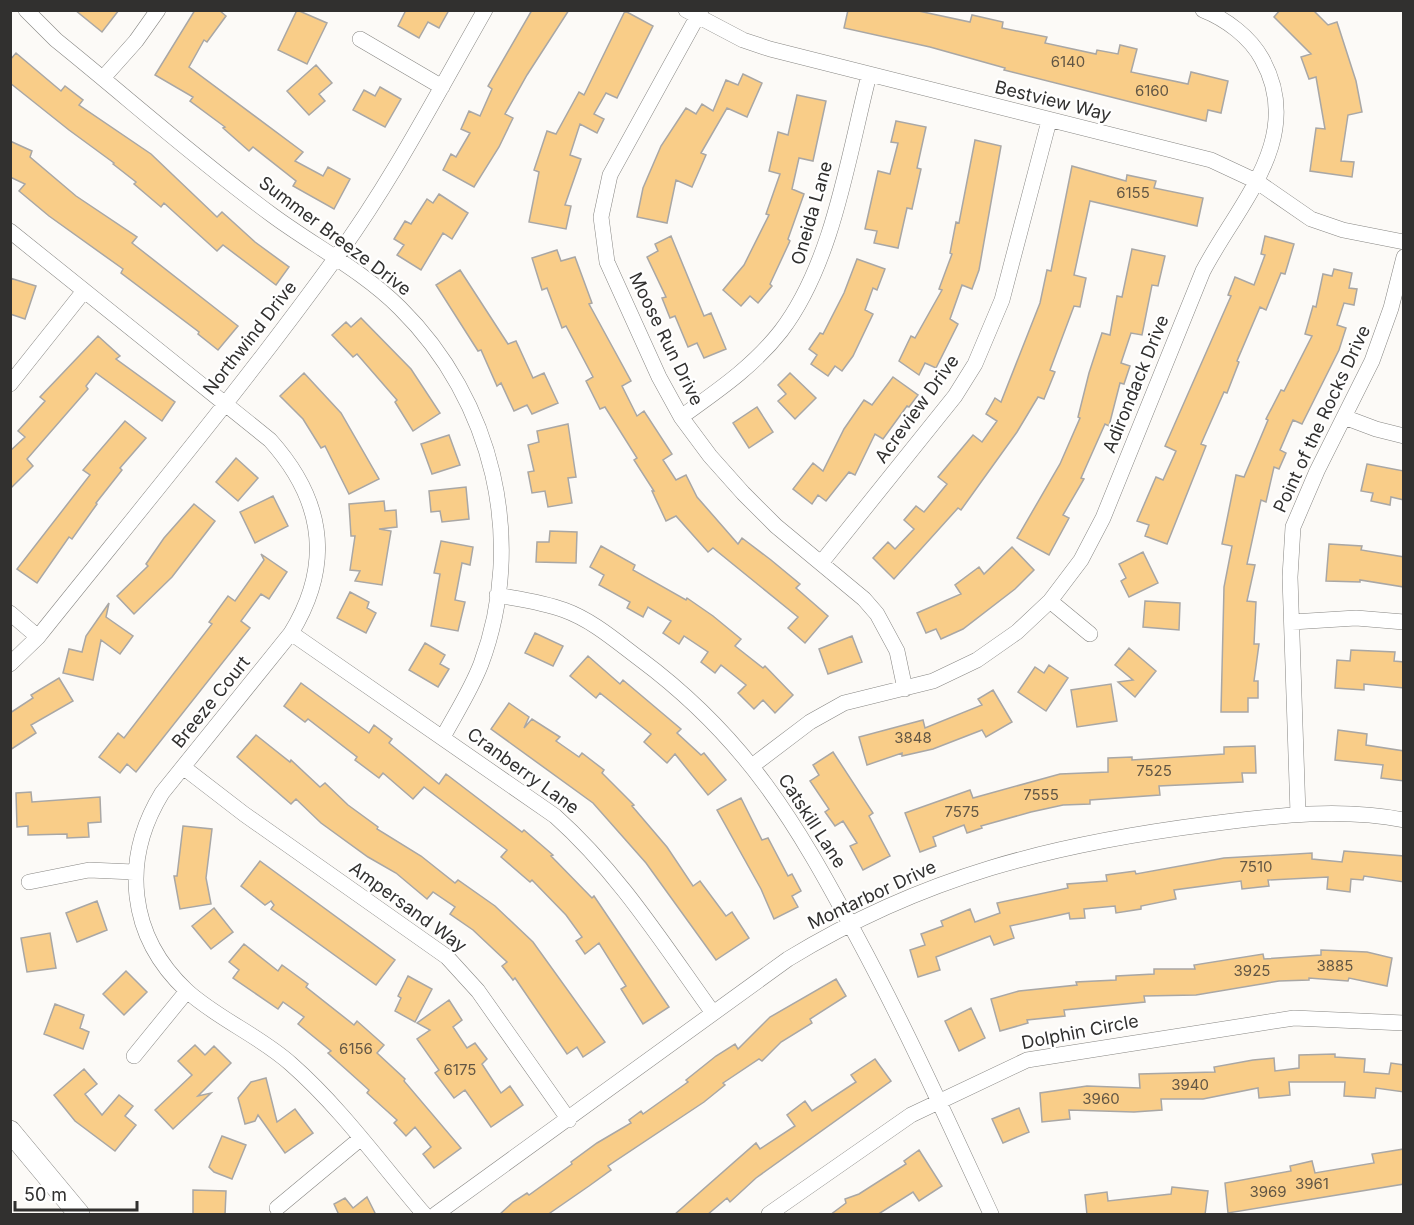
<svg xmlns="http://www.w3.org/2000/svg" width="1414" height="1225" font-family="Inter,sans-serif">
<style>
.building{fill:#f9cd88;stroke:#a9a7a5;stroke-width:1.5}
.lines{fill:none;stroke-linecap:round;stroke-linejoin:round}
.street-casing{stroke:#878683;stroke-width:16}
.secondary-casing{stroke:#878683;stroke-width:22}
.street{stroke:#fff;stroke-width:15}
.secondary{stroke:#fff;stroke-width:21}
.labels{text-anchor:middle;stroke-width:4.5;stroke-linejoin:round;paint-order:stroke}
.number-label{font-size:15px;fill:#635745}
.street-label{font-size:18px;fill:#31302f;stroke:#fff}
</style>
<rect width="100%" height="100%" fill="#fcfaf7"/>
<!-- building -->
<path class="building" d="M75,10H119L102,32Z
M195,10H219L226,16L207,42L204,40L189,67L303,152L295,161L323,176L328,167L350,179L334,209L293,186L296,181L253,147L249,151L223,128L225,127L190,101L193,97L155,75Z
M297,10L327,23L307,64L278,50Z
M406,10H449L439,28L428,22L419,38L398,26Z
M532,10H569L527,75L505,114L513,118L499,147L474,187L443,170L451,154L456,157L470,133L461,129L469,111L480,116L492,89L488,86Z
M848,10H914L970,22L972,15L1003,22L1002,28L1047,37L1045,43L1096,54L1097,50L1118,54L1120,45L1137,49L1131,72L1188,84L1191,72L1228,81L1221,113L1208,110L1206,121L1004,70L1005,68L930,47L844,28Z
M1280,10H1313L1328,25L1337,22L1356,81L1362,112L1348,115L1341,161L1354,162L1352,177L1310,171L1316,128L1325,129L1316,77L1309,79L1301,57L1311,54L1274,17Z
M625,11L653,26L617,98L606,93L594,114L604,119L597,133L580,124L570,155L581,159L565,205L571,206L566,229L529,222L539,172L534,170L547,131L556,134L579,92L584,95Z
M16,53L61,91L65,86L83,100L79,105L151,154L217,217L222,212L255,242L289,267L276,285L223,245L217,251L164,203L161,207L134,184L136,182L113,164L114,163L69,130L10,83V60Z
M316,65L332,83L319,94L325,101L309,115L287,91Z
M743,74L762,83L747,117L727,108L701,153L706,155L692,187L676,180L667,223L637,217L643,188L661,146L686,108L696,114L702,104L713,111L726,80L738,85Z
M380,87L401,99L385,127L353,110L364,90L375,96Z
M797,95L826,101L813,161L799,158L792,189L804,194L788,239L790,241L770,284L772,286L758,303L750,296L741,306L723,290L744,265L769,215L766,214L780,174L769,171L778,132L788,135Z
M896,121L926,127L917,168L921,169L912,209L907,208L898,248L874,243L877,231L865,229L878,171L890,174L898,143L891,142Z
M975,140L1001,146L979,270L972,289L962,285L950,319L958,324L936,368L925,363L919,375L899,361L911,336L915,338L942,290L939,289L952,254L950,253L956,222L959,223Z
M10,141L32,151L30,157L76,196L137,237L132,243L238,326L218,350L198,334L199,332L121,273L123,269L49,216L19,191L25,184L10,177Z
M1072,166L1126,181L1127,175L1156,181L1154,188L1203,198L1197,226L1090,201L1074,275L1086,278L1080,307L1074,306L1050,370L1055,372L1044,399L1038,397L1017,432L961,510L958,508L894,579L873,558L888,542L895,549L914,529L904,520L916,506L924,512L947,484L938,477L973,435L982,442L997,421L986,414L995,398L1001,402L1040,303L1047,270L1051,271Z
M439,194L468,213L452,239L443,233L421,270L397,255L404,245L394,239L405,221L411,224L427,199L433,203Z
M671,236L704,316L711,313L726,349L704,358L697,343L688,347L675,316L670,318L662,298L666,297L647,257L658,251L655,244Z
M1265,236L1294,244L1285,274L1281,273L1266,310L1260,307L1237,361L1239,362L1227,393L1224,392L1201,444L1206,446L1167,544L1145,536L1149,525L1137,521L1156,477L1163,480L1176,451L1165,446L1231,296L1228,295L1235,277L1254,285L1265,255L1261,254Z
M1132,249L1165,256L1158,286L1152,285L1142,335L1131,333L1121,363L1130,366L1124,384L1120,383L1109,426L1105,424L1081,478L1084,479L1063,515L1069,518L1049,555L1017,538L1060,464L1080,418L1078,417L1089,373L1102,333L1110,335L1117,296L1122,297Z
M557,250L561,261L575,257L592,303L589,304L631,381L622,386L637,416L644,411L672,454L663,460L676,480L686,475L697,497L738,544L742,538L771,560L800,584L796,588L828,616L805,643L788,628L798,617L713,548L708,552L676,516L666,521L652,491H654L634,460L637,458L605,407L600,409L586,381L593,377L566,326L562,328L547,288L542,290L532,258Z
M857,259L885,269L877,290L873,288L865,310L873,314L853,356L842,371L835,366L828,376L811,364L817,355L809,349L820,333L823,334L844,293Z
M1334,269L1352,273L1349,288L1357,289L1354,305L1344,303L1337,325L1346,328L1339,350L1302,424L1293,420L1280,450L1286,453L1279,469L1274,467L1266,502L1261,500L1247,564L1255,565L1247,601L1256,602L1254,644H1259L1254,681H1258V698H1248V712H1221L1224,587L1232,546L1222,544L1236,475L1244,477L1268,420L1266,419L1281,390L1284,391L1312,336L1305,334L1313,306L1316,307L1323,274L1332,276Z
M460,270L508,344L516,341L533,378L544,373L558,403L532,414L527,405L514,411L501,383L497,386L481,350L478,351L436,285Z
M10,278L36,286L25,319L10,314Z
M361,318L411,369L440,413L413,431L395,402L397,400L357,354L353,357L332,335L346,322L351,327Z
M98,336L120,356L116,359L175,402L162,421L96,373L86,386L88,389L27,459L33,466L10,489V451L25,437L18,431L45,401L40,397Z
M304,373L341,413L379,479L349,494L325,446L321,448L303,419L280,396Z
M790,373L816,398L795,419L778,401L786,394L778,385Z
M893,377L918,395L909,407L907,406L883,439L875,434L855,475L849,472L826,501L818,495L812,504L793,489L813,463L823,471L844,429L864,400L872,405Z
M757,407L773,432L749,448L733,423Z
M125,421L146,438L120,468L122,470L96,503L97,504L72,539L69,537L37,583L17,569L90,475L83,470Z
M568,424L576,477L568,478L572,503L548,507L545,491L532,493L528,472L534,471L528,445L539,442L537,431Z
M449,435L460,465L432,474L421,444Z
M236,458L258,478L238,501L216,482Z
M1367,464L1404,471V500L1391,497L1390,505L1371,501L1373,493L1361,491Z
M466,487L469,519L442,522L440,511L431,512L429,491Z
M273,496L288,526L255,543L240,512Z
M384,501L385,511L396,510L397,527L379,529L391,531L382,585L355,581L360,571L350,570L355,536H351L349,504Z
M194,504L215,521L172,577L134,614L117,596L148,566L146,564L164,538Z
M550,531L577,532L576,563L536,562L537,542H549Z
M441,541L473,547L470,565L462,563L455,600L465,602L458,631L431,626L440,574L434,573Z
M1329,544L1362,546L1361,550L1404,557V587L1360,580V582L1326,581Z
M601,546L635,565L633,570L686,600L687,598L713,616L741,639L735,646L763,668L765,666L793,695L775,713L763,700L754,709L738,693L746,685L721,665L715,673L701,662L708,652L684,636L679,644L663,633L671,621L648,607L643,617L627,608L630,602L599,585L604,575L590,567Z
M1012,547L1034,570L1015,589L963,629L941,639L936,629L926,633L917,613L961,594L955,585L979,567L984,574Z
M1143,552L1158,583L1129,597L1121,581L1126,578L1119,564Z
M261,554L287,572L269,599L261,594L241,621L250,628L136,772L127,764L120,773L99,757L118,733L124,738L212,624L209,622L228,596L235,601L264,560Z
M350,592L369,602L367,608L376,613L366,633L337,618Z
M1145,601L1180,603L1179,630L1143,627Z
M109,603L106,617L133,636L120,654L101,640L93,680L63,673L69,649L82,652L86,636Z
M535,633L563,646L553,666L525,653Z
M852,636L862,662L828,674L819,649Z
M425,643L445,655L440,664L449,669L438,687L409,670Z
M1129,648L1156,671L1135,697L1118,682L1133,680L1115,665Z
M1351,650L1395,652L1394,661L1404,662V688L1364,684V690L1335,688L1337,660L1350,661Z
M588,656L620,684L623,680L681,729L677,733L701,755L704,753L726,780L708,795L675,754L667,763L644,742L651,734L600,693L596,698L570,676Z
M1049,665L1068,678L1046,711L1018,692L1035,667L1044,673Z
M59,678L73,701L31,725L36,733L10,750V713L33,698L31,695Z
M301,683L369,733L374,725L392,739L389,743L439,784L446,774L522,832L524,830L553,855L551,856L592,898L594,896L669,1007L643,1024L621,989L626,986L599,943L585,954L576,941L582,937L566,915L532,880L530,882L501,857L507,850L424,787L413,799L383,773L379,778L355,760L357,757L308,719L305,722L284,706Z
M1111,684L1117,721L1077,727L1071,690Z
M993,690L1012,722L986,737L982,730L933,749L902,756V753L867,765L859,737L923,720L925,728L982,705L978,699Z
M509,703L529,717L524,728L532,719L560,737L556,741L579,757L582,753L604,770L602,773L634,805L632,806L667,847L693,886L700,881L726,916L732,912L749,938L716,960L646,863L593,803L491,729Z
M1338,730L1367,734L1366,745L1404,751V781L1381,778L1383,765L1335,760Z
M256,735L290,762L291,760L320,787L325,783L348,805L378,827L377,829L421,856L455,883L458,880L495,906L533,942L605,1042L583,1057L577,1047L567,1054L515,978L513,980L502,966L507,962L473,930L450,914L455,907L433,892L427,899L396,873L368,857L321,823L296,799L291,804L237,757Z
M1255,746L1256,773H1242L1243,782L1159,786L1160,795L1090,800V804L1063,805L1031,812L981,826L982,828L967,833L964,825L933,837L936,846L920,852L905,813L970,790L973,798L1060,774L1108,772V758L1132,757V760L1224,754V747Z
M833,752L873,813L869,816L890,856L863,870L850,846L857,843L843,821L835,826L825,812L829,809L810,781L819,775L813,765Z
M31,792L32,802L100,797L101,822L88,823L89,837L67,838V834L28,835V826L17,827L16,793Z
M741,798L762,840L768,838L788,876L792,874L801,891L792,896L798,907L774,919L761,889L717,810Z
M183,826L212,829L206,878L211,904L180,909L174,876H177Z
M1344,851L1404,856V882L1364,876L1363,880L1351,879L1350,892L1327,889L1328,877L1268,880L1269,886L1242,889L1241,881L1174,890L1176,899L1141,906V909L1116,913L1115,906L1084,909L1085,918L1070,919L1069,913L1010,926L1014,938L994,945L990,936L936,957L940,970L918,977L910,950L925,945L921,934L943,926L941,921L970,909L975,922L1000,913L997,903L1068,888L1067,884L1107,881L1106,875L1135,871L1136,874L1224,858L1312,853V859L1342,862Z
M260,861L395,960L376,985L271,909L274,905L271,901L265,905L241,886Z
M97,901L107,930L77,942L66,913Z
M214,908L233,932L211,949L192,926Z
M50,933L56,968L27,972L21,938Z
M244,944L278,971L282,965L308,984L306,987L354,1025L357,1021L384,1045L377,1053L405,1079L404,1081L461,1148L434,1168L423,1154L431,1147L415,1127L406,1136L394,1123L397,1120L367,1093L369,1090L328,1053L331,1051L298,1024L304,1017L283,1002L278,1009L233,978L239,970L229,962Z
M1321,950L1367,952L1392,958L1387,986L1349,978L1348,981L1309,978V980L1279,981L1196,995L1144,996L1145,1002L1064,1010L1065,1016L1027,1020L1028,1023L1000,1031L991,999L1019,991L1077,985L1076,982L1116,980V976L1154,974V969H1195L1194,965L1263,954L1264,959L1321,955Z
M126,971L147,992L124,1015L103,994Z
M408,976L432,989L415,1022L395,1011L401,998L398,996Z
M836,979L846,996L810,1019L812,1023L781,1042L762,1061L759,1059L723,1083L725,1085L704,1102L608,1166L611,1170L589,1186L547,1215H499L513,1202L527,1193L529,1195L572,1164L571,1162L597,1143L631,1123L629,1120L641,1111L643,1114L688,1082L686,1080L716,1056L735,1044L738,1049L770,1017Z
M449,1000L462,1020L453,1027L467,1048L475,1043L487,1059L482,1064L501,1093L510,1086L523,1105L491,1127L465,1090L454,1098L435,1073L439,1070L417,1039L430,1030L417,1023Z
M55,1004L84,1015L80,1028L89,1032L83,1049L44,1034Z
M971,1008L985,1038L959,1051L945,1021Z
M195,1045L205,1055L214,1046L231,1063L198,1096L211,1093L173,1129L155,1110L192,1075L178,1061Z
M1335,1054V1057L1365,1059L1364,1072L1389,1074L1391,1063L1404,1065V1092L1376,1088L1375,1098L1344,1096L1345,1082H1289L1290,1095L1259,1098L1258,1088L1203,1099H1161L1162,1110L1134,1112L1069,1110L1070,1119L1042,1122L1040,1093L1087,1086L1140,1088L1139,1074L1215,1072L1214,1067L1253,1060L1274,1058L1275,1071L1299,1068V1055Z
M875,1059L891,1081L756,1178L730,1202L727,1198L707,1215H674L756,1143L760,1149L795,1126L787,1115L805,1101L812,1111L856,1082L851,1075Z
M84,1069L97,1084L85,1094L102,1115L119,1095L133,1106L125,1116L136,1125L115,1151L75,1121L54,1095Z
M266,1078L277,1122L295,1109L313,1133L285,1153L258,1115L255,1121L245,1124L238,1098L251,1082Z
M1019,1108L1029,1132L1003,1143L992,1119Z
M222,1136L246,1145L232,1179L214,1172L209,1167Z
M1404,1149V1184L1228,1213L1225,1183L1291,1171L1290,1166L1312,1161L1315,1173L1374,1163L1372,1154Z
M919,1150L942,1186L919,1201L913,1192L877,1215H830L846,1203L845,1199L859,1194L906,1164L904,1161Z
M1172,1187L1208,1191L1205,1215H1087L1085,1195L1107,1192L1108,1201L1171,1194Z
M193,1190L226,1191L225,1215H193Z
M367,1197L376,1215H339L334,1204L345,1198L353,1208Z"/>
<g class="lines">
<defs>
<path id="street" d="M26,10L56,40C128,98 197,160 272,215C314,246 363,271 400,308C493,400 527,540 481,664C471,690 456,713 443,737
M686,10L743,40L770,49L1211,160L1256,181L1311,219L1343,230L1404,242
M701,10L610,175L601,217L607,262L659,377L681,417L710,456L743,493L776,526L864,599L877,614L897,651L905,689
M360,39L442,87
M103,78L136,41L158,10
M10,231L270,440C323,499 334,563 291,633L162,793C121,860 128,936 187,991C218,1019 260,1036 291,1064C341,1108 381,1164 424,1214
M10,384L84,291
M681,417C717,391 753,367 781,331C833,263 848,157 869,75
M1344,417L1376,429L1404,436
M821,563L955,396L975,364L1002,300L1049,121
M497,595C519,599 543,602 564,610C592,620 616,641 640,659C746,738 796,822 857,937C906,1028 948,1121 991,1214
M1050,601L1090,634
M10,613L38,637
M1292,622L1356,618L1404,622
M291,633L555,816C618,872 664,945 713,1013
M10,664L38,637C138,512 241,389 335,259C392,181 437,94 485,10
M752,766L810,722L844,703L933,681L977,660L1017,632L1050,601L1081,560L1103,518L1203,271C1238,204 1306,138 1262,59C1250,37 1226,19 1203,10
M183,767L244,814L447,957L478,991L569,1120
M1298,814L1290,577L1293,527L1317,471L1372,361L1391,308L1404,257
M29,882L89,870L134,872
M134,1056L187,991
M277,1208L360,1139
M436,1214L788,959C924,876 1053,844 1209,824C1273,816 1339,807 1404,820
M769,1214L911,1115L1027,1060L1294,1018L1404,1023"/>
<path id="secondary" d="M10,1131L79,1214"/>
</defs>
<!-- street casing -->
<use href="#street" class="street-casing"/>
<!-- secondary casing -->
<use href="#secondary" class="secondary-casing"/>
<!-- street -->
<use href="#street" class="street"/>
<!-- secondary -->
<use href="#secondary" class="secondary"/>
</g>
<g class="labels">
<!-- number labels -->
<g class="number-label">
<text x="1068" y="67">6140</text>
<text x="1152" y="96">6160</text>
<text x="1133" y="198">6155</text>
<text x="913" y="743">3848</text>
<text x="1154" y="776">7525</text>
<text x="1041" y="800">7555</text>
<text x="962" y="817">7575</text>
<text x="1256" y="872">7510</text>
<text x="1335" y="971">3885</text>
<text x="1252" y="976">3925</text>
<text x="356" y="1054">6156</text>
<text x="460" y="1075">6175</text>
<text x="1190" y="1090">3940</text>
<text x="1101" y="1104">3960</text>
<text x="1312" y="1189">3961</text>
<text x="1268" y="1197">3969</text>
</g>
<!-- street labels -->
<g class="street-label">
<text transform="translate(1053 101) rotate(14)" y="6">Bestview Way</text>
<text transform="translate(812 213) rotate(-74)" y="6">Oneida Lane</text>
<text transform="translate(335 236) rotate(37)" y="6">Summer Breeze Drive</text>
<text transform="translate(250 338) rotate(-52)" y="6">Northwind Drive</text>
<text transform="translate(666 339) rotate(64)" y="6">Moose Run Drive</text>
<text transform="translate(1136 384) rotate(-68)" y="6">Adirondack Drive</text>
<text transform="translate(917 409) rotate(-54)" y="6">Acreview Drive</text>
<text transform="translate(1322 419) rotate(-65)" y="6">Point of the Rocks Drive</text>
<text transform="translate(211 702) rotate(-51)" y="6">Breeze Court</text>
<text transform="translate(523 771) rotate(36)" y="6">Cranberry Lane</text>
<text transform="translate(812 821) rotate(57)" y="6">Catskill Lane</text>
<text transform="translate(872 895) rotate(-25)" y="6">Montarbor Drive</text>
<text transform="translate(408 907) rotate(36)" y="6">Ampersand Way</text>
<text transform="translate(1080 1032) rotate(-11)" y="6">Dolphin Circle</text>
</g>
</g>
<!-- border -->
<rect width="1414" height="1225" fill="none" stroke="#31302f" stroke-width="24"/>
<!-- scale -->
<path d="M15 1201v9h122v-9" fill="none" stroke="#31302f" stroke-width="3"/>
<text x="24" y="1201" font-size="18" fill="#31302f" stroke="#ffffff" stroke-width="4.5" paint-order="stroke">50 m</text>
</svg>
